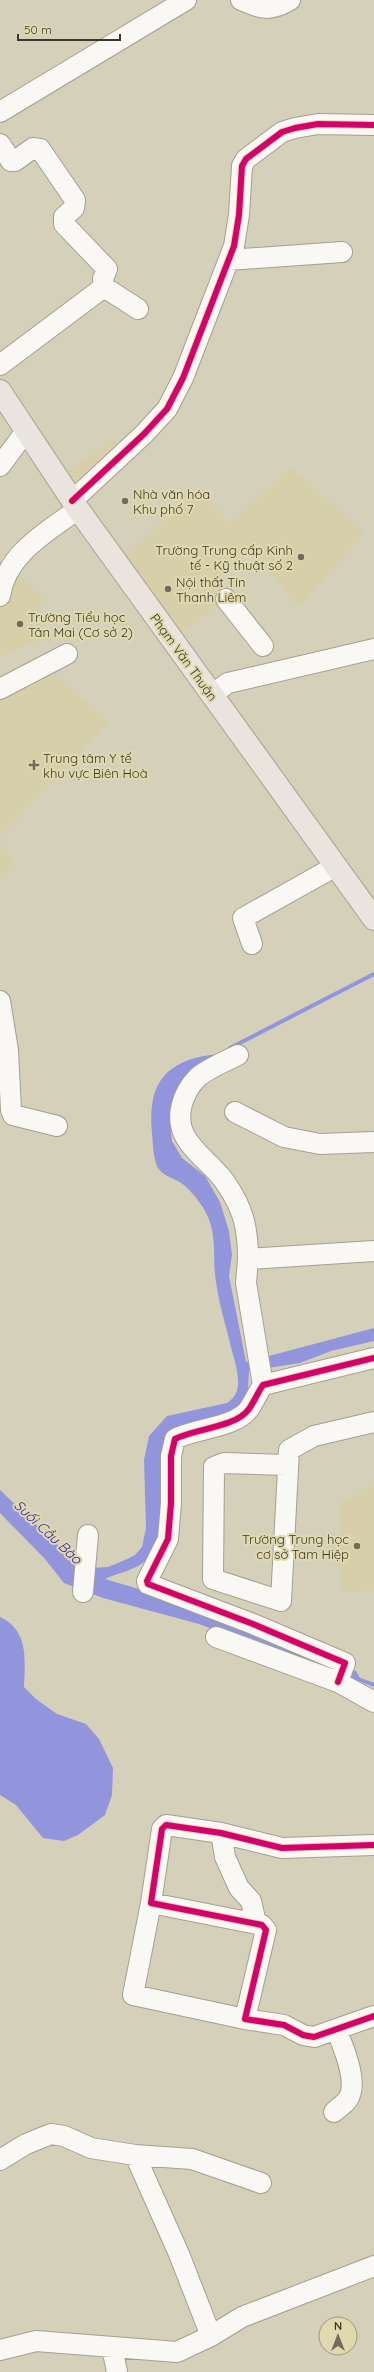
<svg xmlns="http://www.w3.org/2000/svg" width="374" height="2372" font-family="Quicksand,sans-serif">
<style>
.built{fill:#d6cfaa}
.water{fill:#9295dc}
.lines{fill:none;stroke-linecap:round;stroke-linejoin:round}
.stream{stroke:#9295dc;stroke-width:4}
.minor-casing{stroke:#a3a08f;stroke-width:22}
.major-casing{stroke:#aba092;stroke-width:24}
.minor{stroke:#f9f8f5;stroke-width:20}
.major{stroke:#eae4df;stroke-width:22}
.cycleway-casing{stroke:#e0d8af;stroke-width:8}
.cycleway{stroke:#d6006c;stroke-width:6}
.poi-dot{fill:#716d5a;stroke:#e0d8af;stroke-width:1.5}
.labels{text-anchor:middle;stroke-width:4;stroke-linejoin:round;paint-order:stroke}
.poi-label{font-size:13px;fill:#3b3827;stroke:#e0d8af;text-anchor:start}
.street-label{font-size:13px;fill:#3b3827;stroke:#e0d8af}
.water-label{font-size:14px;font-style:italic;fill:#3522a5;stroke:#e0d8af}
</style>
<rect width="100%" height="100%" fill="#d5d0ba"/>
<!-- built -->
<path class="built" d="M113,439L120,447L70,483L64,475Z
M291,468L365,533L298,607L250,548L218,577L232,595L178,635L122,558L200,490L230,524Z
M18,574L47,601L31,613L49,636L0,656V586Z
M49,670L109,722L0,836V695Z
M0,844L16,863L0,877Z
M374,1485V1590L341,1593L339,1503Z"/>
<!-- water -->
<path class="water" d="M219,1054L174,1099L170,1121L172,1141L182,1158L205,1176L220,1202L229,1231L232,1255L229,1276L246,1362L374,1328V1341L331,1351L300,1363L249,1371L247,1407L177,1433C173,1469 174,1537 144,1562C133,1571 117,1573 105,1579L159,1595L319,1656L356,1671L361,1680L344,1679L199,1624L103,1598L64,1583L45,1559L0,1513V1490L64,1551L91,1568L108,1567L125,1560L135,1555L142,1547L146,1528L144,1460L149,1436L167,1416L227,1403C233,1399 237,1394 238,1386C239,1373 234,1359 231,1347C226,1326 219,1304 216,1282C212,1257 218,1234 205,1211C200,1202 192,1192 184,1185C176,1178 162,1177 157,1166C153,1156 153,1143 152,1133C147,1081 167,1059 219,1054Z
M0,1617C29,1630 25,1661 24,1687L36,1699L57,1714L86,1724L99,1739L113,1768L112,1795L105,1815L78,1835L64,1841L43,1838L16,1805L0,1795Z"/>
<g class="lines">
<!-- stream -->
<path class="stream" d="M230,1048L374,974
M358,1679L374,1685"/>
<defs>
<path id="minor" d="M241,0C261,9 270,12 290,0
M0,112L186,0
M0,144L11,161H15L33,148L40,149L75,200L74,208L64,217V224L107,269L103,279L104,287L138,309
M229,260L342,252
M0,365L104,287
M0,466L26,431
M72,501L144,434L167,409L183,378L234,246L239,215L242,166L246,159L282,132L295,128L318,124L374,125
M0,596C6,554 47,532 78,509
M226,599L263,646
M0,689L67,654
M211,695L228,683L374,649
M252,944L243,918L336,866
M0,1001L8,1050L11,1110L13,1115L57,1126
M238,1055C226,1061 209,1068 198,1077C182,1093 174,1118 186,1138C196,1155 214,1166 225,1182C243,1208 248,1227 248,1259L374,1251
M235,1112L284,1137L320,1144L374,1142
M248,1259L246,1283L263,1385
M287,1465L224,1463L214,1467L213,1579L281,1601L289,1450L314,1436L374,1422
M83,1592L88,1535
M216,1637L338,1682L374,1702
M338,1682L345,1663L253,1624L148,1584L147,1581L168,1539L171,1503V1456L175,1439C196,1428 235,1428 249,1409C254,1402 258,1392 263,1385L374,1358
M221,1833L225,1857L239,1888L251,1901L256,1923
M374,1845L282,1848L221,1833L166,1825L162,1829L151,1903L262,1925L266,1930L245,2019L284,2025L303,2035L314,2037L374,2016
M151,1903L133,1995L245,2019
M334,2112C338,2108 345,2104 348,2099C359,2082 343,2047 337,2031
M135,2155L192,2159L261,2183
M0,2160L26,2144L51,2134L64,2136L91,2148L135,2155L179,2254L211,2336
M112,2347L117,2372
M0,2350L36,2341L177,2352L211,2336L242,2317L374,2266"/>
<path id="major" d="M0,391L78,509L374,919"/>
</defs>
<!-- minor casing -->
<use href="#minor" class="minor-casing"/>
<!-- major casing -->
<use href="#major" class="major-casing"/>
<!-- minor -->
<use href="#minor" class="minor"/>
<!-- major -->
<use href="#major" class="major"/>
<defs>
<path id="cycleway" d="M72,501L144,434L167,409L183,378L234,246L239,215L242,166L246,159L282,132L295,128L318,124L374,125
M338,1682L345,1663L253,1624L148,1584L147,1581L168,1539L171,1503V1456L175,1439C196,1428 235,1428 249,1409C254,1402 258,1392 263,1385L374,1358
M374,1845L282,1848L221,1833L166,1825L162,1829L151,1903L262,1925L266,1930L245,2019L284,2025L303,2035L314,2037L374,2016"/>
</defs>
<!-- cycleway casing -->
<use href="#cycleway" class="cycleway-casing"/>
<!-- cycleway -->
<use href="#cycleway" class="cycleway"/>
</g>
<!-- markers -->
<g class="poi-dot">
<circle cx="125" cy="501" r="4"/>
<circle cx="301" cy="557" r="4"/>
<circle cx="168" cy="589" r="4"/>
<circle cx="20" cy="624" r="4"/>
<path d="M32 759h4v4h4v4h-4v4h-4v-4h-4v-4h4z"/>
<circle cx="357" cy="1546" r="4"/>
</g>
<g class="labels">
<!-- poi labels -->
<g class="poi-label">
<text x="133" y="499">Nhà văn hóa<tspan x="133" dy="15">Khu phố 7</tspan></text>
<text x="293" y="555" text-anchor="end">Trường Trung cấp Kinh<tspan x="293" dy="15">tế - Kỹ thuật số 2</tspan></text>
<text x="176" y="587">Nội thất Tín<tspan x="176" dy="15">Thanh Liêm</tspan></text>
<text x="28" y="622">Trường Tiểu học<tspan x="28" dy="15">Tân Mai (Cơ sở 2)</tspan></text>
<text x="43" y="763">Trung tâm Y tế<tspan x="43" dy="15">khu vực Biên Hoà</tspan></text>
<text x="349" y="1544" text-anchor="end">Trường Trung học<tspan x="349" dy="15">cơ sở Tam Hiệp</tspan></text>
</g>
<!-- street labels -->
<g class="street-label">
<text transform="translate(184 657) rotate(54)" y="5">Phạm Văn Thuận</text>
</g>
<!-- water labels -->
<g class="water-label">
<text transform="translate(48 1532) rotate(43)" y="5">Suối Cầu Bào</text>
</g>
</g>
<!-- north arrow -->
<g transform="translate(338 2336)"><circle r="19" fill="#e0d8af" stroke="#9e9879"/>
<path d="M0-3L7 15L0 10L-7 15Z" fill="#716d5a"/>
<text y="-6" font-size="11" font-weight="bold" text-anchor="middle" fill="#3b3827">N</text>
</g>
<!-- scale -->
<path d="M18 34v6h102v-6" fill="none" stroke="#3b3827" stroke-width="2"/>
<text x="24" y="34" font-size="12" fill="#3b3827" stroke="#e0d8af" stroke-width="3" paint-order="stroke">50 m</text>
</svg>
